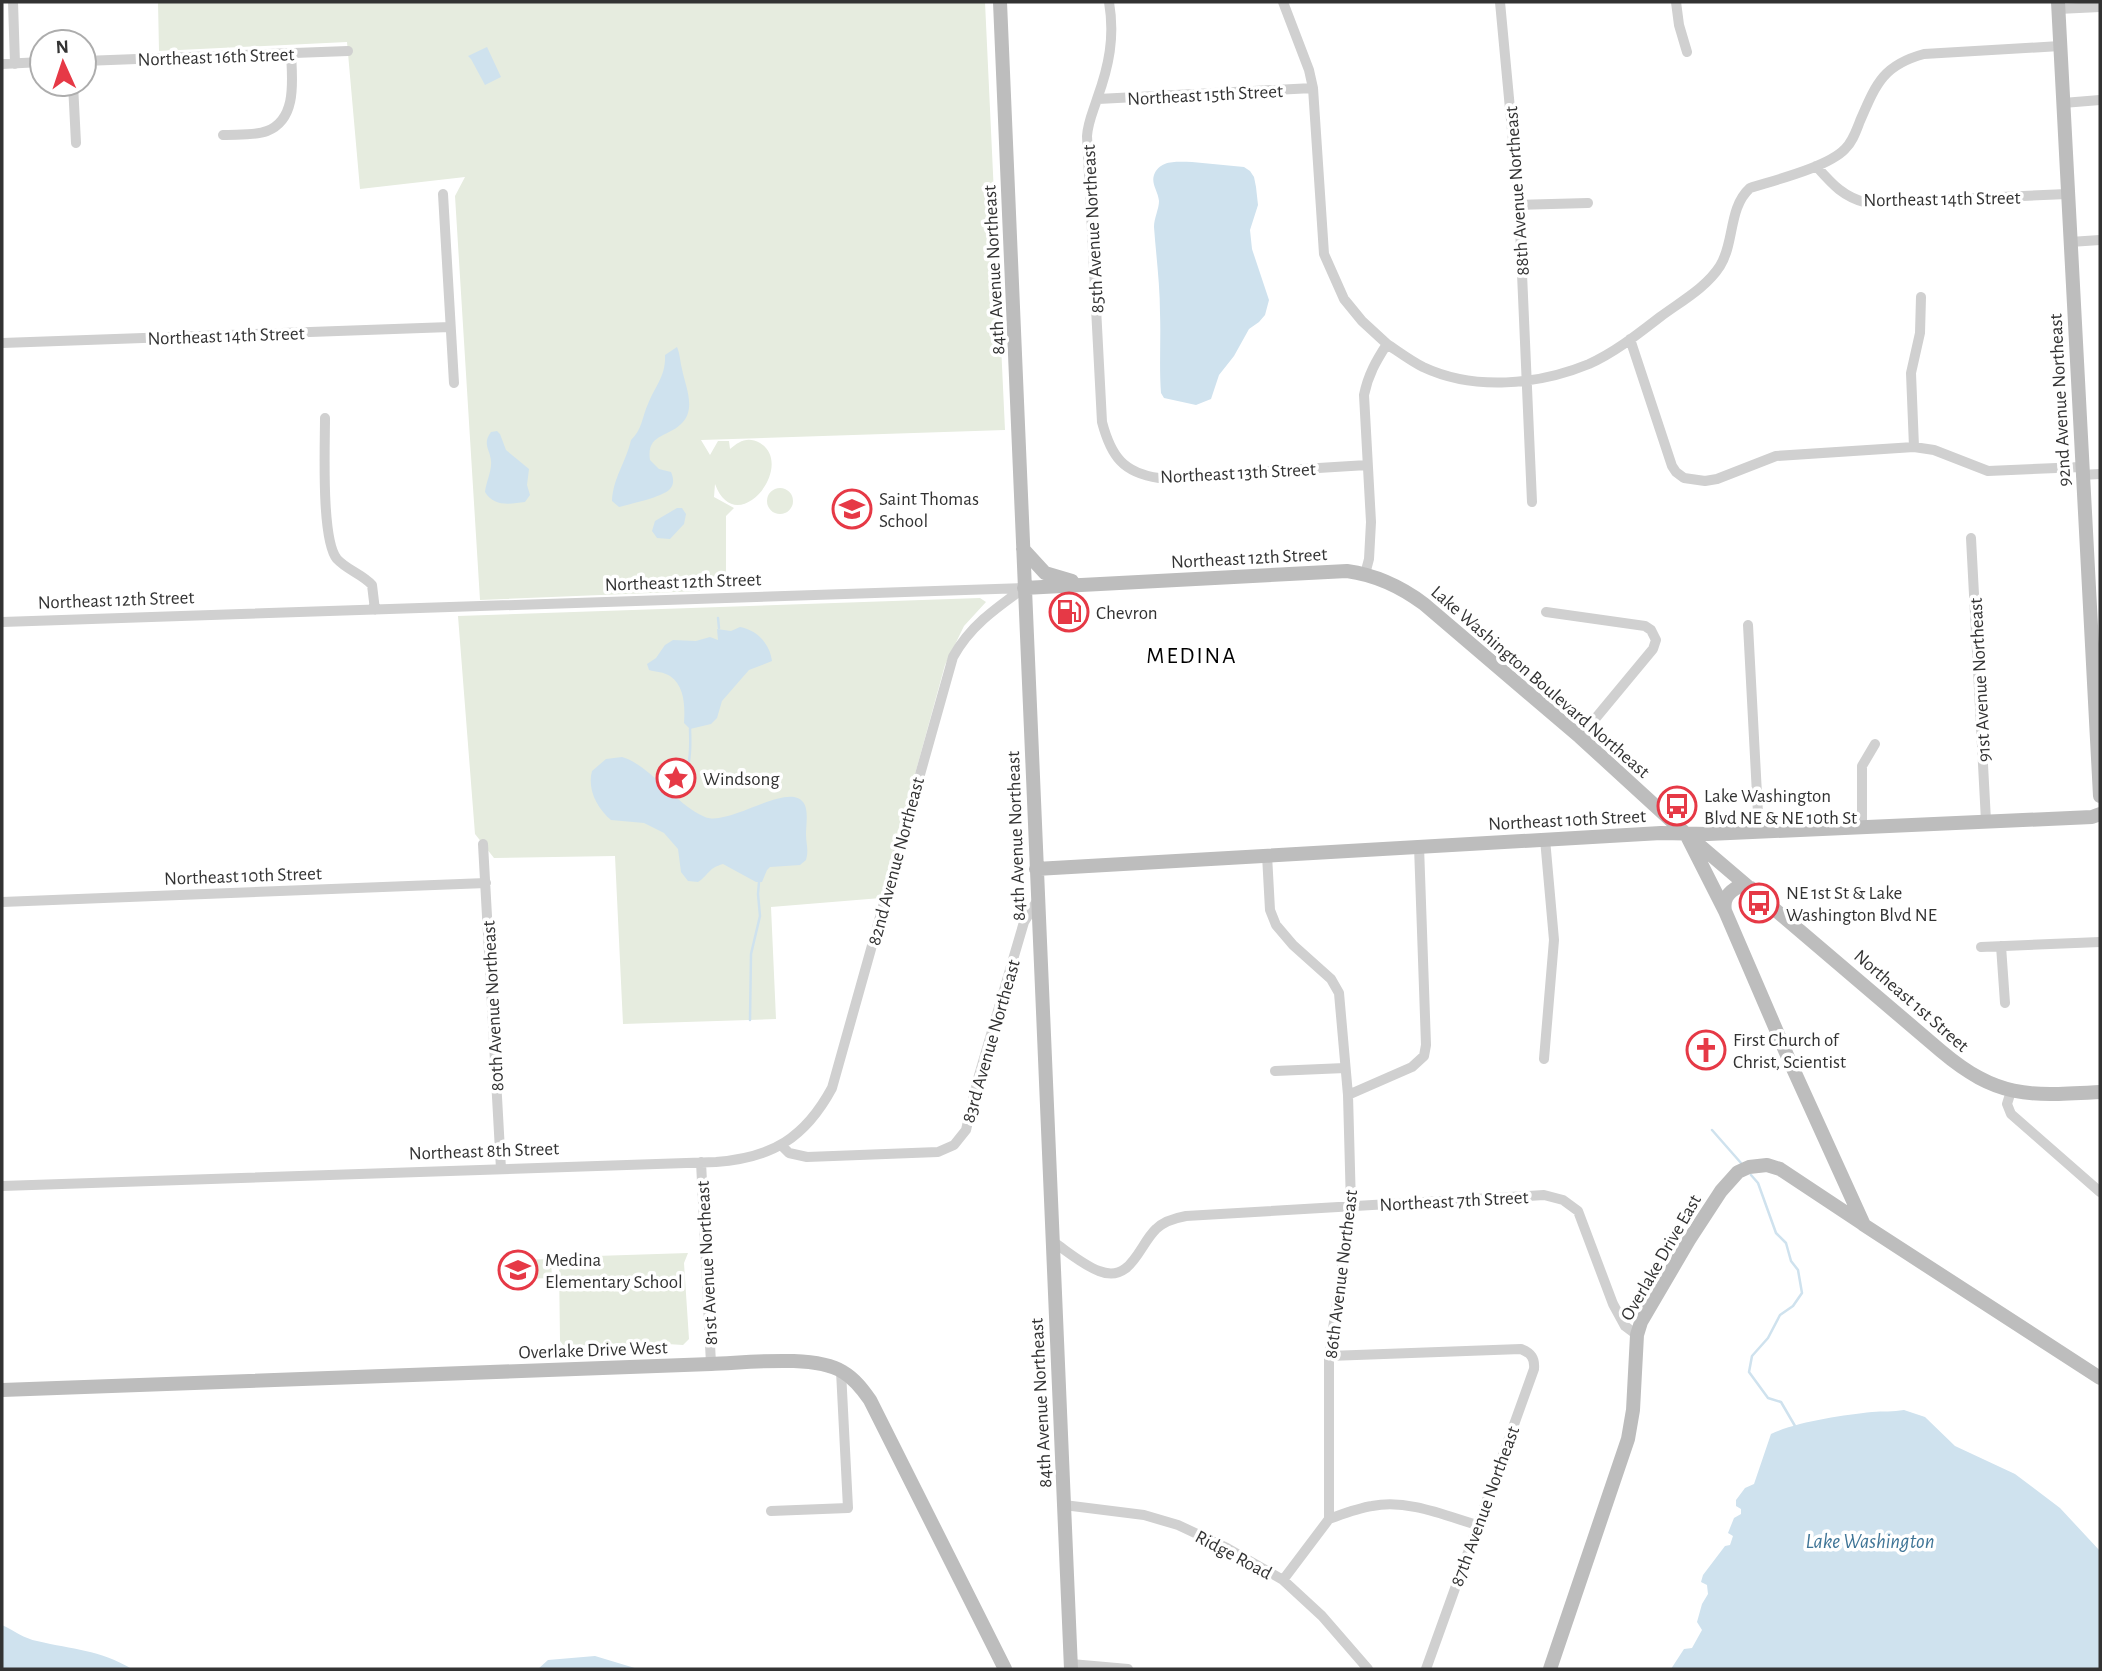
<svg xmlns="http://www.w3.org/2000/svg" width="2102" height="1671" font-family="'Alegreya Sans',sans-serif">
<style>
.green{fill:#e6ecdf}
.water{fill:#cfe2ee}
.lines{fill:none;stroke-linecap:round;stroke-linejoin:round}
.stream{stroke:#cfe2ee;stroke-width:2.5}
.street{stroke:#d0d0d0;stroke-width:10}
.secondary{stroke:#bdbdbd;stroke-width:14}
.labels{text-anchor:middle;stroke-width:7;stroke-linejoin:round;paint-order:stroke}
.street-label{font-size:19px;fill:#333;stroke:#fff}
.poi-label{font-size:19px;fill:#333;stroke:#fff;text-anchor:start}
.water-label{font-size:21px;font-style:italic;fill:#3f7597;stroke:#fff}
.quarter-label{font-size:23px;letter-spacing:2px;fill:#000;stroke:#fff}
</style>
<rect width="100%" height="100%" fill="#fff"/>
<!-- green -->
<path class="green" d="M158,2H985L1005,430L701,440L710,455L718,441H729L730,449C739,441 748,436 760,443C797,466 736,541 715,484L714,497L734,508L726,516V586L700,587V591L480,600L455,196L465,177L360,189L347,42L159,51Z
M767 501a13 13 0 1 1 26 0a13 13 0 1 1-26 0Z
M980,598L986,602L964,626L945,665L881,898L771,907L776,1019L623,1024L615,856L494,858L475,834L458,616Z
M688,1253L684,1263L689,1339L683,1345L651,1343L564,1346L560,1341L559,1263L565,1257Z
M551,1259L552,1278L518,1279L517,1260Z"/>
<!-- water -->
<path class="water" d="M487,47L501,77L485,85L471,59L468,56Z
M1192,162L1244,167L1250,171L1254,177L1256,187L1258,205L1250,230L1252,249L1269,300L1265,315L1259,322L1249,329L1234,356L1219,375L1211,399L1196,405L1164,398L1161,393C1159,367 1161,339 1160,313C1160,284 1156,255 1154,227C1154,218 1159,209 1159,201C1158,191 1151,184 1154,175C1160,159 1179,162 1192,162Z
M677,347C680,354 680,361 682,369C685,385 696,407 683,422C669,438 646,433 650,460L659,469L671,472C673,477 675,484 670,489C663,497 630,504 619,507L612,501C613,478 626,462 631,440C642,430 642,417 648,404C655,386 666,376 665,355Z
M497,431L500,434L506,450L529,469L527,485L530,495L525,502C510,504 494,507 485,492C486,482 492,471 491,461C490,449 482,444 491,432Z
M677,508H682L686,514L684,524L670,539L657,538L652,531L655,521Z
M740,627C757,630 770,644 772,661L749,670L722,701L717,718L711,724L690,729L684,723C685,707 685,686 670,676C664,672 656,672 649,670L647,664L656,658L665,645L673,640L696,641L710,637L718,640L717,629L731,631Z
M622,757C650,765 676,805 705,817C729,827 787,782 803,802C809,809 806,825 806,834C806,844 809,850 806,860L800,865L770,867L767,870L762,882H756L723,864C708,868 709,875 698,882L688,881L681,872L678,849L664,833L644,823L611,820C597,808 587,789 592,771L606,759Z
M1904,1410L1925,1417L1955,1446L2015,1474L2060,1508L2100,1551V1669H1671L1684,1649L1692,1648L1702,1630L1697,1622L1702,1604L1708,1594L1707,1585L1701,1582L1703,1575L1725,1546L1730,1545L1733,1536L1728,1533L1734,1518L1741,1514V1509L1736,1506V1500L1745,1488L1754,1484L1771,1434C1796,1422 1843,1415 1872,1412C1883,1411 1893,1412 1904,1410Z
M2,1625C13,1630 25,1639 37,1641C74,1650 98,1649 132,1669H2Z
M595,1656L638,1669H538L548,1660Z"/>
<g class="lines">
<!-- stream -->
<path class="stream" d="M718,618L719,628
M673,793C691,776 691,752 690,729
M750,1020L751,954L760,916L758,894L759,882
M1712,1130L1741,1163
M1751,1175L1758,1183L1776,1233L1786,1243L1791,1261L1798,1270L1802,1293L1793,1306L1780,1315L1768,1338L1752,1356L1749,1372L1768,1398L1781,1402L1795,1426"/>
<!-- street -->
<path class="street" d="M13,2L15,64
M1109,2C1115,37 1109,66 1097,99C1093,112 1088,122 1087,136L1102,422C1111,456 1123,473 1159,478L1367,465
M1283,2L1309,70L1313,88L1324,254L1344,299L1362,321L1387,344C1376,361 1368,375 1364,395L1371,522L1369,559L1365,574
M1500,2L1519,205L1532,502
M1676,2L1679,25L1687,52
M2058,9L2100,7
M84,61L348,51
M2,64L42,62
M73,84L76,143
M1098,99L1313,88
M2063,103L2100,100
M223,135C237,134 254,136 267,131C298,119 292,78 291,53
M1816,166C1832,184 1843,197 1867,203L2067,194
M443,194L454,383
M1519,205L1588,203
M2070,242L2100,240
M1630,339L1672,466L1676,472L1684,478L1705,481L1717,479L1776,456L1914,447L1934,450L1988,471L2081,467
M2,343L450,327
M1387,344C1399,352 1411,361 1423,367C1474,391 1538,385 1589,364C1614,353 1638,334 1660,317C1680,302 1706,288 1720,266C1735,242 1728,208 1750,188C1775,180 1828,167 1845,149C1853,141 1856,131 1860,121C1876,84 1883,65 1924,54L2060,46
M325,418C325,446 321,540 337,559C347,570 362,574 372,585L375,610
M1914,447L1911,373L1920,333L1921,297
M2081,475L2100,474
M1971,538L1986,821
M1546,612L1645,626L1651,630L1656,640L1653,649L1580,737
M2,622L1024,588
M1748,625L1759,832
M1862,827V766L1875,744
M483,844L501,1169
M1267,855L1270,910L1276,925L1293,945L1331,979L1339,993L1348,1095L1351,1206L1329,1356V1519L1283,1580
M2,902L486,883
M2001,946L2005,1003
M1981,947L2100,942
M1544,1059L1554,940L1545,839
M1275,1071L1345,1068
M2011,1091L2007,1104L2011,1114L2100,1192
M1348,1095L1412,1067L1424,1056L1426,1045L1419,846
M781,1145L789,1153L807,1157L938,1152L954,1145L966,1130L978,1079L1024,922L1037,901
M701,1162L711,1364
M2,1186L716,1162C772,1158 805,1138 832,1088L953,657C970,626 996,608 1024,588
M1052,1241C1067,1251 1083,1265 1099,1271C1131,1284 1139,1245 1156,1229C1164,1221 1175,1218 1186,1216L1544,1195L1563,1200L1578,1211L1613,1304L1625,1326L1637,1335
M1329,1356L1521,1349C1531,1353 1535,1358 1534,1369L1426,1669
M1064,1505L1144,1515L1178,1525L1227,1548L1283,1580L1322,1616L1368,1669
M771,1511L848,1508L841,1371
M1329,1519C1343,1514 1358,1508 1372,1506C1407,1499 1444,1515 1477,1525
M1071,1664L1128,1669"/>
<!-- secondary -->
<path class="secondary" d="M1000,2L1071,1669
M2058,2L2100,796
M1023,549L1045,573L1072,581
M1024,588L1347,571C1376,575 1400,586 1424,604L1580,737L1686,834L1725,911L1790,1062L1864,1225L2100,1378
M1691,838L1941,1051C1998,1099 2029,1096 2100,1092
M1036,869L1661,833L1708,834L2092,817L2100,814
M1725,911C1723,900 1727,893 1738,887L1751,888
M2,1390L711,1364C746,1363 814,1354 843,1372C855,1379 863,1390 870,1400L1005,1669
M1550,1669L1628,1439L1633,1410L1637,1335L1641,1322L1689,1240L1721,1191L1738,1172L1749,1167L1767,1165L1780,1169L1863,1224"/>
</g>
<!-- icons -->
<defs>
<symbol id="school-ring" viewBox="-11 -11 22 22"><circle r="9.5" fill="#fff" stroke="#e63946" stroke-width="1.5"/><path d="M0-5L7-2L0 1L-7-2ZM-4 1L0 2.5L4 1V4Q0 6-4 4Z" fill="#e63946"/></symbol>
<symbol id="fuel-ring" viewBox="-11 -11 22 22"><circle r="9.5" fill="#fff" stroke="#e63946" stroke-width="1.5"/><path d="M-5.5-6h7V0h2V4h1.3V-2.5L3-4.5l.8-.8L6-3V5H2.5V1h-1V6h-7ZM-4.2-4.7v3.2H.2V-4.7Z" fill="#e63946"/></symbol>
<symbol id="sight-ring" viewBox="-11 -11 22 22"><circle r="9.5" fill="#fff" stroke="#e63946" stroke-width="1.5"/><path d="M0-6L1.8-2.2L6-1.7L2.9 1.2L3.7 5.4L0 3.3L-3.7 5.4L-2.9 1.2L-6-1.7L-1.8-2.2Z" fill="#e63946"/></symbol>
<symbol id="bus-ring" viewBox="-11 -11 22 22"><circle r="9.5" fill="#fff" stroke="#e63946" stroke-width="1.5"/><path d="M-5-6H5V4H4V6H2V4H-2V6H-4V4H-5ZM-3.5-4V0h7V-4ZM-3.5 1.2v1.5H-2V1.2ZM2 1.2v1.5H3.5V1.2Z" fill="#e63946"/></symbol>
<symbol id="church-ring" viewBox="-11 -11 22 22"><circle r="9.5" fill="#fff" stroke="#e63946" stroke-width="1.5"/><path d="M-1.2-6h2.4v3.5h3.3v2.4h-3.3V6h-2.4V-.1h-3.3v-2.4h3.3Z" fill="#e63946"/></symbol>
</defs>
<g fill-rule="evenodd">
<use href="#school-ring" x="830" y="487" width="44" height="44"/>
<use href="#fuel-ring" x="1047" y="590" width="44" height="44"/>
<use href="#sight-ring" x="654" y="756" width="44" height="44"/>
<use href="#bus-ring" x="1655" y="784" width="44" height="44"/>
<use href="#bus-ring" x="1737" y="881" width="44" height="44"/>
<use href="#church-ring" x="1684" y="1028" width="44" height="44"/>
<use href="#school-ring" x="496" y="1248" width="44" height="44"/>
</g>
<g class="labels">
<!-- street labels -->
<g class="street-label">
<text transform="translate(216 56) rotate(-2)" y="7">Northeast 16th Street</text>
<text transform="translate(1205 94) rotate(-3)" y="7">Northeast 15th Street</text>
<text transform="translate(1516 191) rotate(-94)" y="7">88th Avenue Northeast</text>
<text transform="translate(1942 198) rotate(-1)" y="7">Northeast 14th Street</text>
<text transform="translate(1092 229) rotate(-93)" y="7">85th Avenue Northeast</text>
<text transform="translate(993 270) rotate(-93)" y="7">84th Avenue Northeast</text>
<text transform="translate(226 335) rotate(-2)" y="7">Northeast 14th Street</text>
<text transform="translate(2059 400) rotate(-93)" y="7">92nd Avenue Northeast</text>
<text transform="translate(1238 472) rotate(-3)" y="7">Northeast 13th Street</text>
<text transform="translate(1249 557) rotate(-3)" y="7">Northeast 12th Street</text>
<text transform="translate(683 581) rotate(-2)" y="7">Northeast 12th Street</text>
<text transform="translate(116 599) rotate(-2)" y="7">Northeast 12th Street</text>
<text transform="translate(1979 680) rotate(-93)" y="7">91st Avenue Northeast</text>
<text transform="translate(1541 681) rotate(41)" y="7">Lake Washington Boulevard Northeast</text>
<text transform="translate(1567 819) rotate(-3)" y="7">Northeast 10th Street</text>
<text transform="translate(1015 836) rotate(-92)" y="7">84th Avenue Northeast</text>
<text transform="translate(895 861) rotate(-75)" y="7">82nd Avenue Northeast</text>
<text transform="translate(243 875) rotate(-2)" y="7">Northeast 10th Street</text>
<text transform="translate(1912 1000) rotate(41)" y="7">Northeast 1st Street</text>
<text transform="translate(492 1006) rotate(-93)" y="7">80th Avenue Northeast</text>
<text transform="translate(990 1041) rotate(-74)" y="7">83rd Avenue Northeast</text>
<text transform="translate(484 1150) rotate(-2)" y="7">Northeast 8th Street</text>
<text transform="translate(1454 1200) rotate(-3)" y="7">Northeast 7th Street</text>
<text transform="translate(1660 1257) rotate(-60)" y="7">Overlake Drive East</text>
<text transform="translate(706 1263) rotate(-93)" y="7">81st Avenue Northeast</text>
<text transform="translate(1340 1274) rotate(-83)" y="7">86th Avenue Northeast</text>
<text transform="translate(593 1349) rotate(-2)" y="7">Overlake Drive West</text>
<text transform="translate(1040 1403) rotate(-93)" y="7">84th Avenue Northeast</text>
<text transform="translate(1484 1506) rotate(-70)" y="7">87th Avenue Northeast</text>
<text transform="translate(1234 1554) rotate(28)" y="7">Ridge Road</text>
</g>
<!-- poi labels -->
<g class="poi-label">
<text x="879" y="505">Saint Thomas<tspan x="879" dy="22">School</tspan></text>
<text x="1096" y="619">Chevron</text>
<text x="703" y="785">Windsong</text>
<text x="1704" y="802">Lake Washington<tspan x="1704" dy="22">Blvd NE &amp; NE 10th St</tspan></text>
<text x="1786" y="899">NE 1st St &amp; Lake<tspan x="1786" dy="22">Washington Blvd NE</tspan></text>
<text x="1733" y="1046">First Church of<tspan x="1733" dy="22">Christ, Scientist</tspan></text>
<text x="545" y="1266">Medina<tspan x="545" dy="22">Elementary School</tspan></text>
</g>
<!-- water labels -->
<g class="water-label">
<text x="1870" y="1548">Lake Washington</text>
</g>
<!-- quarter labels -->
<g class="quarter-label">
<text x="1192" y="663">MEDINA</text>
</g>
</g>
<!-- border -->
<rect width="2102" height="1671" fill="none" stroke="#333333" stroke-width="7"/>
<!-- north arrow -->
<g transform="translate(63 63) rotate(357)"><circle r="33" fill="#ffffff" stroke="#adadad" stroke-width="2"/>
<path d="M0-5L12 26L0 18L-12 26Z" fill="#e63946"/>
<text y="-10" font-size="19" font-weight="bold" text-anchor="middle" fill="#333333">N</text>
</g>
</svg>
